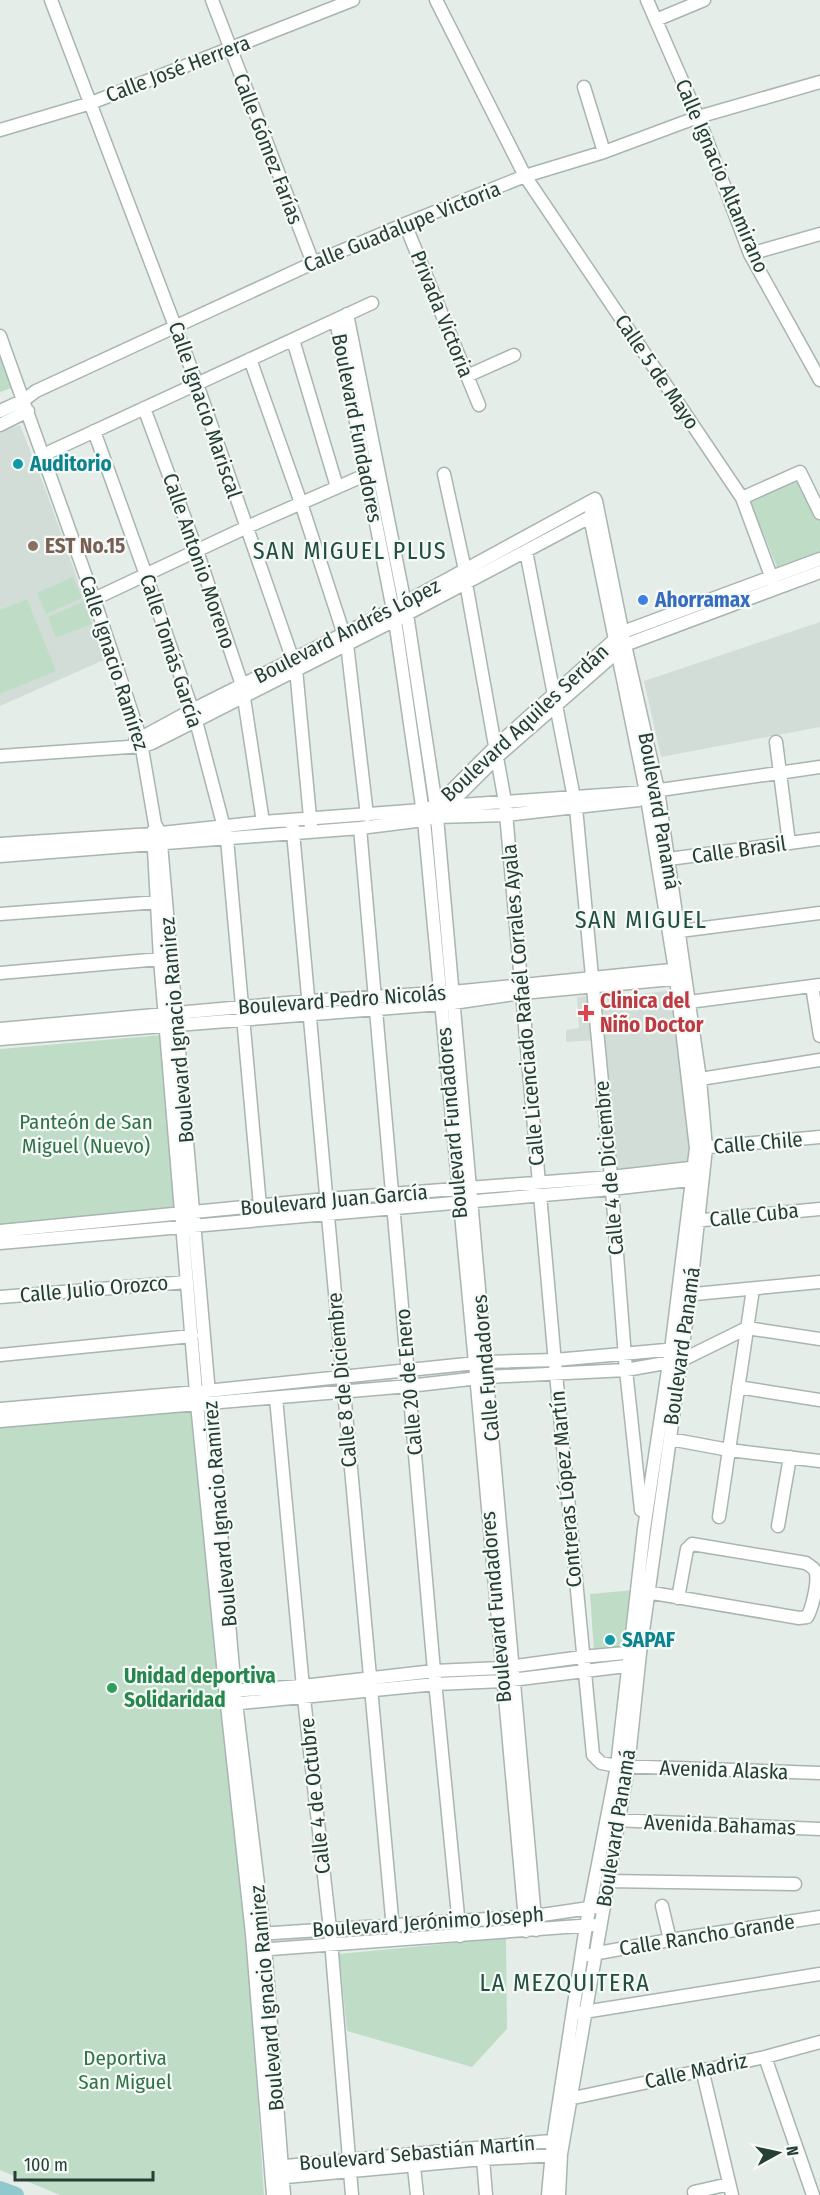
<svg xmlns="http://www.w3.org/2000/svg" width="820" height="2195" font-family="'Fira Sans Condensed',sans-serif">
<style>
.built{fill:#d3ddd8}
.green{fill:#bfddc6}
.lines{fill:none;stroke-linecap:round;stroke-linejoin:round}
.river{stroke:#90c8ce;stroke-width:16}
.minor-casing{stroke:#a8b5b0;stroke-width:15}
.minor{stroke:#fff;stroke-width:12}
.culture-dot{fill:#0f9aa8;stroke:#f5faf7;stroke-width:2}
.education-dot{fill:#8d6e63;stroke:#f5faf7;stroke-width:2}
.shop-dot{fill:#3f7fe0;stroke:#f5faf7;stroke-width:2}
.health-dot{fill:#e0444e;stroke:#f5faf7;stroke-width:2}
.leisure-dot{fill:#2e9e5b;stroke:#f5faf7;stroke-width:2}
.labels{text-anchor:middle;stroke-width:4.5;stroke-linejoin:round;paint-order:stroke}
.street-label{font-size:21px;fill:#253e36;stroke:#f5faf7}
.culture-label{font-size:21px;font-weight:bold;fill:#0d838f;stroke:#f5faf7;text-anchor:start}
.education-label{font-size:21px;font-weight:bold;fill:#785e54;stroke:#f5faf7;text-anchor:start}
.shop-label{font-size:21px;font-weight:bold;fill:#366cbe;stroke:#f5faf7;text-anchor:start}
.health-label{font-size:21px;font-weight:bold;fill:#be3a42;stroke:#f5faf7;text-anchor:start}
.park-label{font-size:21px;fill:#317347;stroke:#f5faf7}
.leisure-label{font-size:21px;font-weight:bold;fill:#27864d;stroke:#f5faf7;text-anchor:start}
.quarter-label{font-size:24px;letter-spacing:1.5px;fill:#224f42;stroke:#f5faf7}
</style>
<rect width="100%" height="100%" fill="#e5ede9"/>
<!-- built -->
<path class="built" d="M20,425L46,491L106,659L0,706V432Z
M820,622V727L661,757L644,681Z
M675,990L692,1165L617,1173L601,998Z
M593,995L597,1040L566,1042V1030L579,1028L577,997Z"/>
<!-- green -->
<path class="green" d="M0,342L17,386L0,392Z
M798,477L820,520V555L778,570L750,501Z
M73,577L82,598L46,614L37,593Z
M27,599L56,671L0,694V610Z
M83,602L92,624L56,638L48,617Z
M162,1035L180,1211L0,1228V1049Z
M197,1406L248,1951L264,2195H60L0,2170V1425Z
M634,1590L627,1648L594,1652L590,1594Z
M506,1938L507,2029L472,2067L347,2031L339,1954Z"/>
<g class="lines">
<!-- river -->
<path class="river" d="M0,2189L16,2195"/>
<defs>
<path id="minor" d="M51,0L197,384L296,669L311,828
M212,0L313,263
M436,0L525,176L742,498L774,584
M647,0L698,117L750,254L820,380
M656,20L704,0
M584,87L604,152
M0,130L91,103L353,0
M405,224L479,405
M750,254L820,234
M347,314L407,614L436,806L536,1930
M336,320L395,620L424,820L475,1363L526,1931
M0,336L94,599L140,737L155,824L160,833L161,844L236,1703L264,1933L284,2195
M293,340L337,487
M250,359L301,503L347,644L367,815
M467,376L514,355
M144,408L197,551L242,685L263,822
M0,411L24,400L36,391L313,263L405,224L525,176L604,152L698,117L820,82
M0,425L28,411
M94,431L146,575L196,721L227,839L260,1206
M43,455L372,303
M444,474L465,570
M742,498L800,472L820,513
M526,551L576,808L611,1177L626,1370L641,1510
M466,583L505,802L556,1374L593,1755L601,1763L617,1766L820,1773
M94,599L247,527L372,472
M135,741L192,710L393,609L595,499
M776,742L789,843
M0,756L143,746L152,743L407,614L590,517
M446,806L646,792L820,767
M437,817L505,815L639,800
M292,821L394,1940
M360,828L434,1671L460,1936
M153,831L160,959L197,1404L227,1705L252,1934L273,2195
M0,844L152,834L263,822L422,810L436,806L495,747L623,632L820,559
M0,856L360,828L424,820L437,817L498,756L625,645L820,572
M661,860L820,839
M0,914L158,902
M672,932L820,913
M0,973L160,959
M812,986L820,1036
M681,1003L820,985
M0,1029L308,1001L453,992L681,969
M0,1039L453,1003L522,993L683,978
M694,1080L820,1060
M699,1148L820,1137
M693,1221L820,1209
M0,1231L326,1199L611,1177L699,1167
M0,1243L611,1189L698,1179
M684,1295L820,1282
M0,1297L187,1282
M0,1355L192,1336
M738,1387L820,1400
M276,1398L304,1698L330,1929L352,2195
M0,1409L197,1392L486,1362L555,1360L677,1349
M0,1421L409,1386L487,1377L626,1370L682,1360L747,1328L820,1339
M670,1439L729,1450L820,1461
M719,1517L753,1289
M778,1526L790,1457
M641,1591L799,1618L807,1617C812,1609 818,1584 816,1573C815,1568 810,1566 806,1563L692,1544L687,1549L678,1598
M230,1691L303,1686L434,1671L501,1668L582,1657L636,1652
M231,1704L436,1684L503,1681L634,1665
M614,1820L820,1829
M607,1881L795,1884
M662,1906L670,1940
M258,1934L535,1916L596,1907
M257,1950L593,1925
M587,1955L670,1940L820,1917
M578,2013L820,1974
M765,2057L813,2195
M702,2069L732,2195
M564,2100L765,2057L820,2042
M413,2158L417,2195
M483,2159L486,2195
M275,2167L560,2140
M275,2178L483,2159L557,2155
M694,2192L729,2184
M548,2195L553,2141L586,1926L617,1766L644,1529L671,1350L696,1148L675,970L646,792L590,517L595,499
M559,2195L561,2154L628,1767L640,1653L690,1295L706,1148L700,1079L658,790L625,645L596,501"/>
</defs>
<!-- minor casing -->
<use href="#minor" class="minor-casing"/>
<!-- minor -->
<use href="#minor" class="minor"/>
</g>
<!-- markers -->
<g class="culture-dot">
<circle cx="18" cy="464" r="6"/>
<circle cx="610" cy="1640" r="6"/>
</g>
<circle class="education-dot" cx="33" cy="546" r="6"/>
<circle class="shop-dot" cx="643" cy="600" r="6"/>
<path class="health-dot" d="M583 1004h6v6h6v6h-6v6h-6v-6h-6v-6h6z"/>
<circle class="leisure-dot" cx="112" cy="1688" r="6"/>
<g class="labels">
<!-- street labels -->
<g class="street-label">
<text transform="translate(178 69) rotate(-21)" y="7">Calle José Herrera</text>
<text transform="translate(268 149) rotate(69)" y="7">Calle Gómez Farías</text>
<text transform="translate(722 176) rotate(67)" y="7">Calle Ignacio Altamirano</text>
<text transform="translate(402 227) rotate(-22)" y="7">Calle Guadalupe Victoria</text>
<text transform="translate(442 314) rotate(68)" y="7">Privada Victoria</text>
<text transform="translate(657 372) rotate(56)" y="7">Calle 5 de Mayo</text>
<text transform="translate(205 410) rotate(71)" y="7">Calle Ignacio Mariscal</text>
<text transform="translate(357 428) rotate(79)" y="7">Boulevard Fundadores</text>
<text transform="translate(199 561) rotate(71)" y="7">Calle Antonio Moreno</text>
<text transform="translate(347 631) rotate(-27)" y="7">Boulevard Andrés López</text>
<text transform="translate(171 651) rotate(72)" y="7">Calle Tomás García</text>
<text transform="translate(114 663) rotate(72)" y="7">Calle Ignacio Ramírez</text>
<text transform="translate(525 723) rotate(-43)" y="7">Boulevard Aquiles Serdán</text>
<text transform="translate(659 811) rotate(80)" y="7">Boulevard Panamá</text>
<text transform="translate(739 850) rotate(-8)" y="7">Calle Brasil</text>
<text transform="translate(342 1000) rotate(-4)" y="7">Boulevard Pedro Nicolás</text>
<text transform="translate(523 1005) rotate(-95)" y="7">Calle Licenciado Rafaél Corrales Ayala</text>
<text transform="translate(177 1030) rotate(-95)" y="7">Boulevard Ignacio Ramirez</text>
<text transform="translate(452 1123) rotate(-95)" y="7">Boulevard Fundadores</text>
<text transform="translate(758 1143) rotate(-5)" y="7">Calle Chile</text>
<text transform="translate(609 1168) rotate(-95)" y="7">Calle 4 de Diciembre</text>
<text transform="translate(334 1200) rotate(-5)" y="7">Boulevard Juan García</text>
<text transform="translate(754 1215) rotate(-6)" y="7">Calle Cuba</text>
<text transform="translate(94 1289) rotate(-5)" y="7">Calle Julio Orozco</text>
<text transform="translate(682 1346) rotate(-82)" y="7">Boulevard Panamá</text>
<text transform="translate(486 1368) rotate(-95)" y="7">Calle Fundadores</text>
<text transform="translate(342 1380) rotate(-95)" y="7">Calle 8 de Diciembre</text>
<text transform="translate(409 1382) rotate(-95)" y="7">Calle 20 de Enero</text>
<text transform="translate(566 1489) rotate(-95)" y="7">Contreras López Martín</text>
<text transform="translate(220 1514) rotate(-95)" y="7">Boulevard Ignacio Ramirez</text>
<text transform="translate(496 1607) rotate(-95)" y="7">Boulevard Fundadores</text>
<text transform="translate(724 1770) rotate(2)" y="7">Avenida Alaska</text>
<text transform="translate(315 1796) rotate(-96)" y="7">Calle 4 de Octubre</text>
<text transform="translate(720 1825) rotate(2)" y="7">Avenida Bahamas</text>
<text transform="translate(616 1828) rotate(-81)" y="7">Boulevard Panamá</text>
<text transform="translate(428 1922) rotate(-4)" y="7">Boulevard Jerónimo Joseph</text>
<text transform="translate(707 1935) rotate(-9)" y="7">Calle Rancho Grande</text>
<text transform="translate(267 1998) rotate(-95)" y="7">Boulevard Ignacio Ramirez</text>
<text transform="translate(696 2071) rotate(-12)" y="7">Calle Madriz</text>
<text transform="translate(417 2153) rotate(-5)" y="7">Boulevard Sebastián Martín</text>
</g>
<!-- culture labels -->
<g class="culture-label">
<text x="30" y="471">Auditorio</text>
<text x="622" y="1647">SAPAF</text>
</g>
<!-- education labels -->
<g class="education-label">
<text x="45" y="553">EST No.15</text>
</g>
<!-- shop labels -->
<g class="shop-label">
<text x="655" y="607">Ahorramax</text>
</g>
<!-- health labels -->
<g class="health-label">
<text x="600" y="1008">Clinica del<tspan x="600" dy="24">Niño Doctor</tspan></text>
</g>
<!-- park labels -->
<g class="park-label">
<text x="86" y="1129">Panteón de San<tspan x="86" dy="24">Miguel (Nuevo)</tspan></text>
<text x="125" y="2065">Deportiva<tspan x="125" dy="24">San Miguel</tspan></text>
</g>
<!-- leisure labels -->
<g class="leisure-label">
<text x="124" y="1683">Unidad deportiva<tspan x="124" dy="24">Solidaridad</tspan></text>
</g>
<!-- quarter labels -->
<g class="quarter-label">
<text x="350" y="559">SAN MIGUEL PLUS</text>
<text x="641" y="928">SAN MIGUEL</text>
<text x="565" y="1991">LA MEZQUITERA</text>
</g>
</g>
<!-- north arrow -->
<g transform="translate(778 2153) rotate(82)" stroke="#f5faf7" stroke-width="4.5" paint-order="stroke">
<path d="M0-4.5L10 22L0 15L-10 22Z" fill="#253e36"/>
<text y="-9" font-size="16" font-weight="bold" text-anchor="middle" fill="#253e36">N</text>
</g>
<!-- scale -->
<path d="M15 2171v9h138v-9" fill="none" stroke="#253e36" stroke-width="3"/>
<text x="24" y="2171" font-size="18" fill="#253e36" stroke="#f5faf7" stroke-width="4.5" paint-order="stroke">100 m</text>
</svg>
